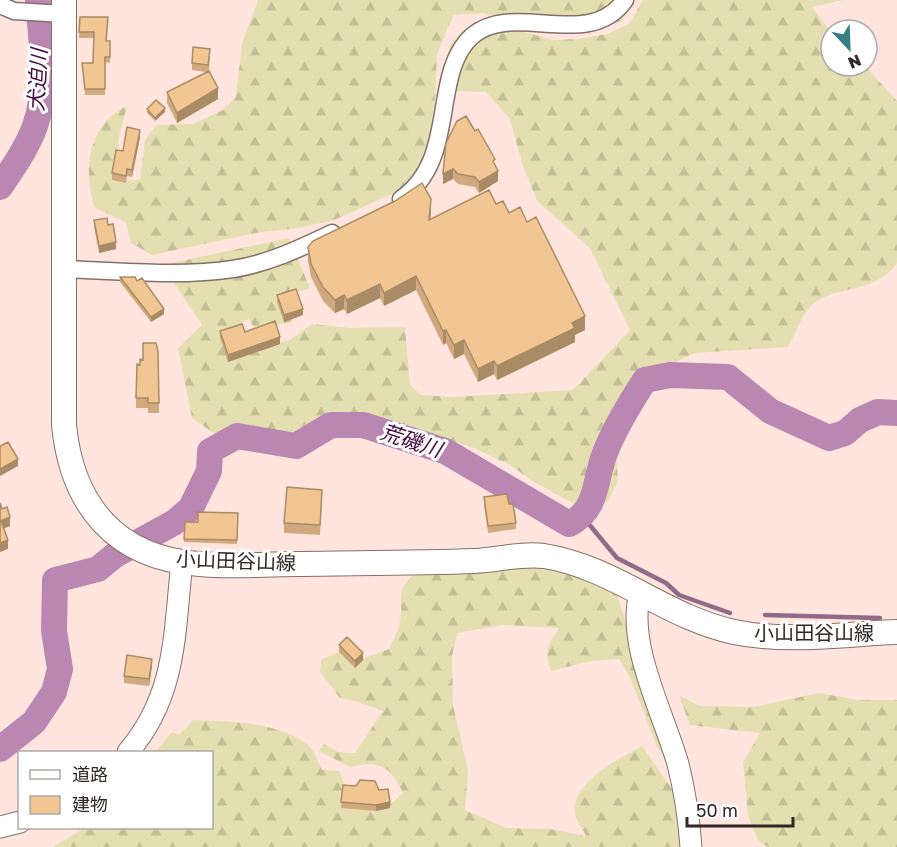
<svg xmlns="http://www.w3.org/2000/svg" width="897" height="847" font-family="'Golos Text','Noto Sans JP',sans-serif">
<style>
.forest{fill:url(#forest-firs)}
.lines{fill:none;stroke-linecap:round;stroke-linejoin:round}
.stream{stroke:#906a87;stroke-width:4.5}
.river{stroke:#b987b2;stroke-width:26}
.minor-casing{stroke:#856f68;stroke-width:19}
.tertiary-casing{stroke:#856f68;stroke-width:23}
.secondary-casing{stroke:#856f68;stroke-width:26}
.minor{stroke:#fff;stroke-width:16}
.tertiary{stroke:#fff;stroke-width:21}
.secondary{stroke:#fff;stroke-width:24}
.wall{fill:#d0aa7e}
.shaded-wall{fill:#a98b66}
.building{fill:#f2c692;stroke:#a98b66;stroke-width:1.5}
.labels{text-anchor:middle;stroke-width:6;stroke-linejoin:round;paint-order:stroke}
.street-label{font-size:20px;fill:#312724;stroke:#fff}
.water-label{font-size:21px;font-style:italic;fill:#470943;stroke:#fff}
</style>
<defs>
<pattern id="forest-firs" width="22" height="20" patternUnits="userSpaceOnUse" patternTransform="scale(1.5)"><rect width="22" height="20" fill="#e3dfb0"/><path d="M5 1l3.5 6h-7zM16 11l3.5 6h-7z" fill="#c3bf97"/></pattern>
</defs>
<rect width="100%" height="100%" fill="#ffe5dd"/>
<!-- forest -->
<path class="forest" d="M258,0H635L623,20L598,29L560,34L483,13L453,15L437,54L435,98L429,139L416,173L403,189L334,220L299,228L255,233L152,255L131,243L126,222L95,208C82,172 88,123 127,106L118,141L122,180H140L145,140L156,125L193,124L223,110L236,97L242,44Z
M643,0H843L812,7L831,33V66H865L897,101V263C874,296 833,284 811,306C801,316 795,335 788,347L695,353L665,367L623,420L615,439L618,481L608,501L598,508H581L529,479L512,466L474,448L438,436L379,430L327,431L266,444L225,441L192,418L178,348L202,325L162,265L289,238L310,288L283,297L293,321L256,331L249,319L224,331L236,356L290,340L312,324L350,328L405,327L410,385L421,395L452,397L573,390L630,330L590,248L537,201L522,163L510,119L486,92L454,91L449,47L463,30L481,21L554,40L578,39L607,34L629,24Z
M533,562L611,588L617,595L672,766L657,747L630,677L619,659L591,661L551,671C543,651 549,644 559,628L503,625L457,633L452,656L453,705L468,771L465,810L507,828L551,829L586,836C584,830 579,825 577,820C563,785 620,759 642,746L681,802L696,847H53L85,828H212V752H155L172,732L179,735L193,720C228,721 280,722 308,745C315,751 318,762 322,770L339,771L351,798L392,803L403,793C391,766 377,759 350,767L319,751L324,744L338,752L355,753L383,711L355,701L340,698L320,672L321,660L345,649L359,660L389,649C392,642 397,634 399,626C406,599 391,591 419,571Z
M819,693L857,700H897V847H767L758,840L748,816L743,762L760,733L690,725L679,695L699,706L752,707Z"/>
<g class="lines">
<!-- stream -->
<path class="stream" d="M583,517L617,558L666,583L679,595L730,613
M765,615L880,618"/>
<!-- river -->
<path class="river" d="M0,187C13,168 27,148 35,126C49,87 41,41 38,0
M0,749L34,722L54,692L60,669L54,631L55,580L98,569L115,555L175,522L191,508L209,471L210,451L237,436L296,446L331,425H363L445,451L569,524C599,509 594,480 605,453C615,427 630,403 645,380L670,375L728,377L770,411L829,438L845,433L860,420L878,412L897,413"/>
<defs>
<path id="minor" d="M0,5L14,11L64,14
M401,199C459,159 430,74 472,36C515,0 588,52 625,0
M63,269C116,271 182,277 233,269C267,264 301,248 332,233"/>
<path id="tertiary" d="M640,594C626,643 664,715 678,764C685,792 689,819 691,847
M128,752C177,695 174,633 182,562
M0,827L20,822"/>
<path id="secondary" d="M64,0V425C72,506 116,558 199,564C231,567 265,564 297,564C356,563 415,563 475,561C498,560 521,553 544,556C614,567 665,617 734,632C786,643 844,634 897,632"/>
</defs>
<!-- minor casing -->
<use href="#minor" class="minor-casing"/>
<!-- tertiary casing -->
<use href="#tertiary" class="tertiary-casing"/>
<!-- secondary casing -->
<use href="#secondary" class="secondary-casing"/>
<!-- minor -->
<use href="#minor" class="minor"/>
<!-- tertiary -->
<use href="#tertiary" class="tertiary"/>
<!-- secondary -->
<use href="#secondary" class="secondary"/>
</g>
<!-- wall -->
<path class="wall" d="M80,17L108,23L106,41H110V63L105,62V95H85L82,63H93L94,38H79Z
M210,56L209,71L218,99L177,123L167,103V92L206,72L192,70V63Z
M147,109L165,112L155,121L147,113Z
M457,121L495,166L498,181L479,193L475,187L458,184L453,179L443,184Z
M140,137L132,177L127,176L126,183L112,180V173L123,151Z
M496,204L509,213L585,330L575,335V342L497,380L494,374L478,382L464,354L454,359L446,343L443,345L416,290L384,306L380,298L347,314L344,309L335,313L323,301L311,277L308,261V247L431,212L430,219Z
M94,220L108,225L116,249L99,253L94,227Z
M120,277L137,281L164,314L151,322L120,282Z
M277,295L303,315L284,322L277,302Z
M220,331L245,332L280,344L228,362L220,338Z
M158,351L159,413H148V408H136V398L140,365L143,360Z
M484,497L516,523V529L488,533L484,504Z
M322,500L320,535L284,533V523Z
M238,513L237,544L184,542L185,522H198Z
M339,645L363,660L355,668L339,652Z
M152,666L149,686L124,683V676Z
M343,785L390,808L376,811L341,808Z"/>
<!-- shaded-wall -->
<path class="shaded-wall" d="M218,88V99L177,123V113Z
M165,108V112L155,121V118Z
M140,130V137L132,177V170Z
M453,169V179L443,184V174Z
M498,171V181L479,193V182Z
M431,199V212L429,234V220Z
M116,242V249L99,253V246Z
M416,276V290L384,306V293Z
M380,284V298L347,314V300Z
M344,295V309L335,313V300Z
M164,309V314L151,322V317Z
M303,309V315L284,322V315Z
M585,316V330L575,335V342L497,380V366Z
M446,330V343L443,345V331Z
M280,337V344L228,362V355Z
M464,340V354L454,359V345Z
M494,361V374L478,382V369Z
M18,459V466L0,476V469Z
M10,517V526L1,530V521Z
M8,540V549L0,552V543Z
M363,653V660L355,668V661Z
M152,659V666L149,686V679Z
M390,802V808L376,811V805Z"/>
<!-- building -->
<path class="building" d="M80,17H108L106,41H110V57H105V89H85L82,63H93L94,32H79Z
M193,47L210,49L208,65L192,63Z
M209,71L218,88L177,113L167,92Z
M156,100L165,108L155,118L147,109Z
M466,116L475,131L478,129L495,159L493,161L498,171L479,182L475,177L458,174L453,169L443,174L446,143L457,121Z
M127,127L140,130L132,170L127,169L126,176L112,173L116,150L123,151Z
M422,183L431,199L429,220L489,190L496,204L503,201L509,213L520,207L527,222L536,217L585,316L572,323L575,328L497,366L494,361L478,369L464,340L454,345L446,330L443,331L416,276L384,293L380,284L347,300L344,295L335,300L323,287L311,264L308,247L313,241L395,201Z
M107,218L108,225L113,224L116,242L99,246L94,220Z
M120,277H135L137,281L142,278L164,309L151,317Z
M296,289L303,309L284,315L277,295Z
M275,321L280,337L228,355L220,331L242,324L245,332Z
M143,343H156L158,351L159,403H148V398H136L137,364L140,365V359L143,360Z
M8,442L18,459L0,469V446Z
M287,487L322,490L320,525L284,523Z
M507,494L509,504H513L516,523L488,526L484,497Z
M0,503L2,509L7,507L10,517L1,521L8,540L0,543Z
M198,512L238,513L237,540L184,539L185,522H198Z
M347,637L363,653L355,661L339,645Z
M127,655L152,659L149,679L124,676Z
M360,780L375,781L379,790L388,789L390,802L376,805L341,802L343,785L356,786Z"/>
<g class="labels">
<!-- street labels -->
<g class="street-label">
<text transform="translate(236 561) rotate(2)" y="7">小山田谷山線</text>
<text x="814" y="640">小山田谷山線</text>
</g>
<!-- water labels -->
<g class="water-label">
<text transform="translate(38 80) rotate(-87)" y="7">犬迫川</text>
<text transform="translate(411 441) rotate(18)" y="7">荒磯川</text>
</g>
</g>
<!-- legend -->
<rect x="18" y="751" width="195" height="78" fill="#ffffff" stroke="#ada9a7" stroke-width="1.5"/>
<rect x="30" y="770" width="30" height="9" fill="#ffffff" stroke="#ada9a7" stroke-width="1.5"/>
<text x="72" y="781" font-size="18" fill="#312724">道路</text>
<rect x="30" y="796" width="30" height="18" fill="#f2c692" stroke="#ada9a7" stroke-width="1.5"/>
<text x="72" y="811" font-size="18" fill="#312724">建物</text>
<!-- north arrow -->
<g transform="translate(849 48) rotate(157)"><circle r="28" fill="#ffffff" stroke="#ada9a7" stroke-width="1.5"/>
<path d="M0-4.5L10 22L0 15L-10 22Z" fill="#377f85"/>
<text y="-9" font-size="16" font-weight="bold" text-anchor="middle" fill="#312724">N</text>
</g>
<!-- scale -->
<path d="M687 817v9h106v-9" fill="none" stroke="#312724" stroke-width="3"/>
<text x="696" y="817" font-size="18" fill="#312724" stroke="#ffffff" stroke-width="4.5" paint-order="stroke">50 m</text>
</svg>
